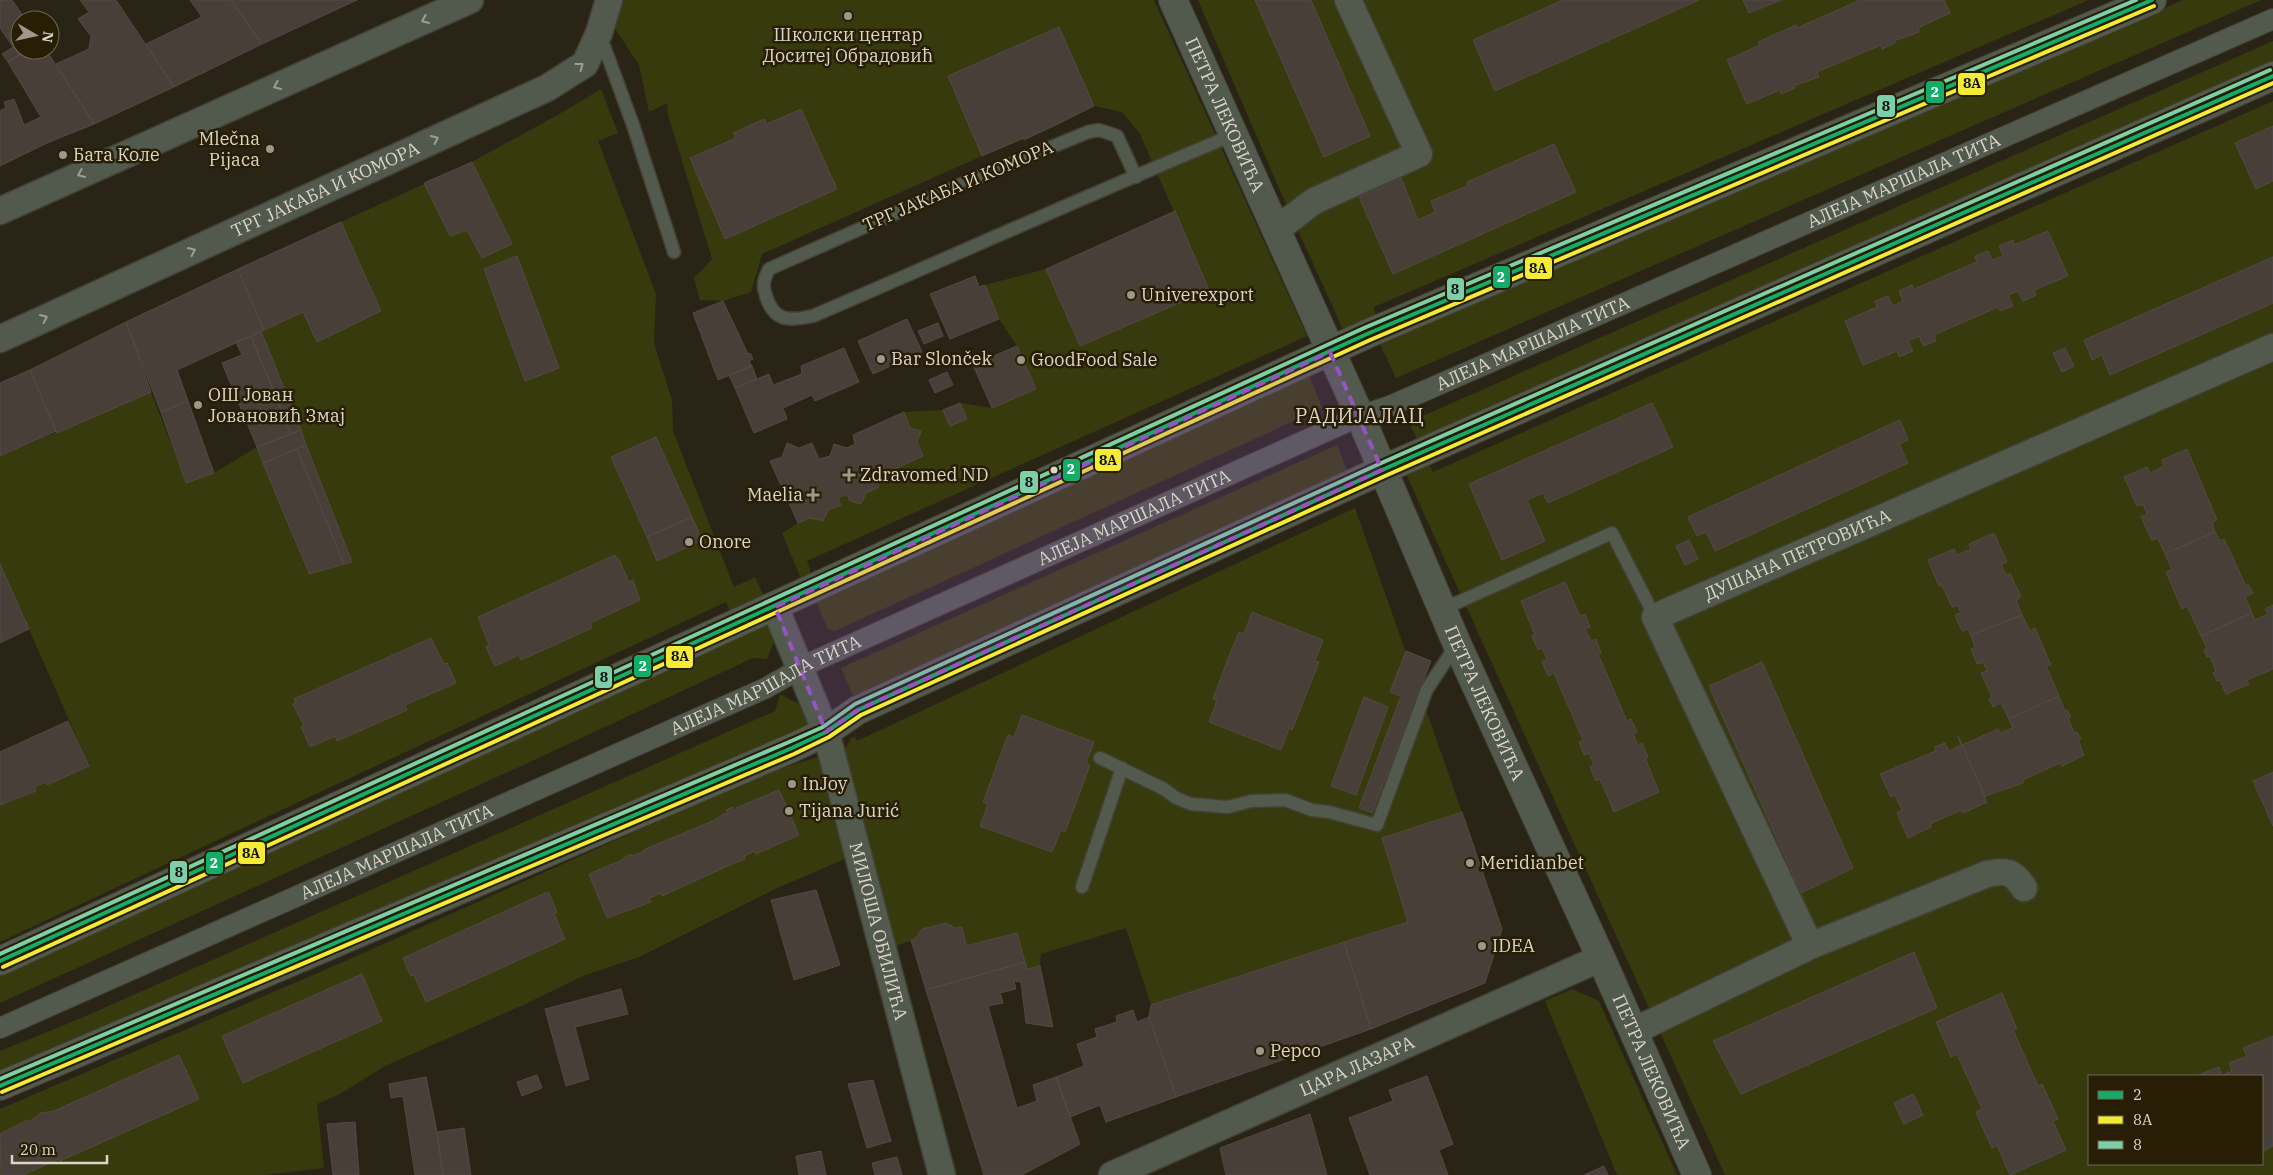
<svg xmlns="http://www.w3.org/2000/svg" width="2273" height="1175" font-family="'IBM Plex Serif',serif">
<style>
.green{fill:#373a0d;fill-rule:evenodd}
.building{fill:#473f38;stroke:#534a44}
.lines{fill:none;stroke-linecap:round;stroke-linejoin:round}
.service-casing{stroke:#444034;stroke-width:15}
.pedestrian-casing{stroke:#444034;stroke-width:22}
.minor-casing{stroke:#444034;stroke-width:29}
.tertiary-casing{stroke:#444034;stroke-width:30}
.service{stroke:#525a4e;stroke-width:12}
.pedestrian{stroke:#525a4e;stroke-width:20}
.minor{stroke:#525a4e;stroke-width:26}
.tertiary{stroke:#525a4e;stroke-width:28}
.bus-1-casing{stroke:#271e05;stroke-width:8}
.bus-2-casing{stroke:#271e05;stroke-width:8}
.bus-3-casing{stroke:#271e05;stroke-width:8}
.bus-1{stroke:#13ac68;stroke-width:4}
.bus-2{stroke:#f4eb37;stroke-width:4}
.bus-3{stroke:#7ccfa9;stroke-width:4}
.oneway{stroke:#9d9e91}
.marked{fill:#9356c1;fill-opacity:0.2;stroke:#9356c1;stroke-width:4;stroke-dasharray:10 6;stroke-linejoin:round}
.poi-dot{fill:#9d9889;stroke:#271e05;stroke-width:2}
.bus-dot{fill:#dbd6c7;stroke:#271e05;stroke-width:2}
.labels{text-anchor:middle;stroke-width:5;stroke-linejoin:round;paint-order:stroke}
.poi-label{font-size:18px;fill:#dbd6c7;stroke:#271e05;text-anchor:start}
.street-label{font-size:18px;fill:#dbd6c7;stroke:#271e05}
.quarter-label{font-size:20px;letter-spacing:1px;fill:#dbd6c7;stroke:#271e05}
.line-badge{stroke:#271e05;stroke-width:2}
.badge-label{font-size:14px;text-anchor:middle;font-weight:bold;fill:#fff}
.pale-badge-label{font-size:14px;text-anchor:middle;font-weight:bold;fill:#111}
</style>
<rect width="100%" height="100%" fill="#292416"/>
<!-- green -->
<path class="green" d="M620,0H1154L1307,336L807,561L813,579L804,586L782,533L798,523L841,505L838,498L847,494L850,501L861,504L866,493L879,487L875,478L923,456L917,442L921,431L910,428L904,412L943,410L960,403L992,408L1036,389L1017,346L999,319L985,285L1046,269L1080,346L1208,290L1140,134L1122,112L1094,106L1056,126L982,156L762,254L751,292L723,301L700,300L694,278L712,259L668,115L667,103L649,112L639,65L612,24Z
M1198,0H2089L1374,307L1381,343L2183,0H2261L1396,378L1380,344L1355,356L1281,193Z
M2273,41V68L1420,446L1409,422Z
M601,89L618,133L598,141L656,294L654,343L672,400L673,431L734,587L755,577L767,603L734,620L726,602L0,942V805L36,791L34,787L89,765L0,564V456L151,392L186,482L214,473L257,447L308,574L352,562L261,331L303,312L317,342L381,311L341,222L472,162L568,109Z
M2273,101V1175H1725L1404,470L1426,458L1433,472ZM2089,1076H2262V1164H2089Z
M1307,370L1322,408L835,631L828,629L816,602Z
M1337,445L1350,478L854,698L841,668Z
M1355,508L1462,812L1382,838L1408,922L1151,1005L1126,928L1041,954L1040,966L1027,969L1017,933L966,946L962,927L955,928L946,923L922,929L915,939L885,950L839,760L851,738L855,737L857,741Z
M774,613L779,629L767,659L753,658L532,761L0,1003V969Z
M780,694L811,711L815,734L0,1079V1051L79,1019L775,711Z
M827,754L852,856L775,889L639,957L583,976L521,1006L385,1066L340,1094L317,1104L324,1168L264,1175H0V1109L341,963L764,774Z
M1572,989L1599,1001L1677,1175H1617L1545,1001Z"/>
<!-- building -->
<path class="building" d="M0,0H12L26,20H20V50H26L8,62L2,54L13,47L0,28Z
M80,0H116L174,87L94,124L56,64L89,49L91,36L78,19L89,12Z
M190,0H231L262,44L174,87L146,44L202,17Z
M231,0H357L262,44Z
M1255,0H1311L1370,136L1324,157Z
M1563,0H1699L1495,91L1473,40Z
M1743,0H1781L1749,13Z
M1860,0H1944L1950,13L1918,28L1919,32L1894,41L1895,43L1882,49L1881,45L1817,72L1819,77L1793,86L1795,88L1781,94L1780,90L1747,104L1727,60L1760,45L1758,42L1796,25L1797,28Z
M1059,27L1094,106L1024,140L1023,138L982,156L948,76Z
M26,50H46L94,124L47,143L0,166V111L6,108L4,102L14,99L24,125L41,117L8,62Z
M801,109L837,189L725,239L690,158L736,138L733,133L764,119L767,124Z
M2273,126V181L2256,189L2235,143Z
M1554,144L1576,192L1393,274L1359,197L1401,178L1418,220L1435,212L1431,201L1467,186V182Z
M472,162L512,244L482,258L467,230L450,236L424,183Z
M1175,211L1209,290L1080,346L1046,269Z
M341,222L381,311L317,342L303,312L264,330L238,269Z
M2048,231L2068,276L2034,290L2036,295L2023,301L2018,291L2008,295L2013,306L2000,311L1998,307L1934,335L1936,341L1923,346L1919,336L1908,341L1913,351L1899,357L1897,351L1863,365L1845,321L1877,307L1875,301L1888,296L1893,306L1903,301L1899,291L1912,285L1914,289L1977,262L1975,256L1988,251L1992,260L2003,256L1999,246L2013,240L2014,245Z
M517,256L559,368L525,381L484,269Z
M2273,257V303L2110,375L2102,355L2092,360L2084,340Z
M238,269L264,330L177,370L188,401L161,412L126,322Z
M975,276L979,287L985,285L999,319L950,339L930,294Z
M723,301L748,354L750,353L753,359L749,361L752,366L718,380L693,313Z
M907,319L922,352L873,374L858,341Z
M126,322L151,392L57,433L30,370Z
M938,323L943,336L924,344L918,331Z
M261,331L286,393L301,430L291,434L251,336Z
M251,336L291,434L257,447L222,363L242,355L236,342Z
M1017,346L1036,389L992,408L973,365Z
M844,348L859,382L815,401L812,395L783,408L787,419L754,433L735,388L769,374L773,385L802,374L801,366Z
M2065,348L2074,366L2062,372L2053,353Z
M752,366L757,379L735,388L729,375Z
M30,370L56,431L0,456V383Z
M947,372L953,385L935,393L929,380Z
M188,401L214,473L186,483L161,412Z
M960,403L967,419L950,426L943,410Z
M1652,403L1673,447L1548,503L1543,493L1527,500L1545,541L1502,560L1469,484Z
M904,412L910,428L921,431L917,442L923,456L875,478L879,487L866,493L861,504L850,501L847,494L838,498L841,505L828,510L823,521L810,518L798,523L770,461L782,457L787,443L799,448L812,443L819,459L830,456L834,444L847,448L855,444L853,435Z
M1900,420L1908,440L1899,444L1908,463L1715,551L1706,532L1697,536L1688,517Z
M301,430L306,445L263,463L257,447Z
M656,437L692,517L647,537L611,457Z
M306,445L352,562L344,564L297,449Z
M297,449L344,564L309,574L263,463Z
M2187,449L2217,520L2212,522L2215,532L2165,554L2158,538L2152,540L2141,517L2147,514L2143,504L2137,506L2124,477L2147,467L2150,473L2164,466L2162,460Z
M692,517L702,540L657,561L647,537Z
M2215,532L2220,541L2224,539L2246,586L2249,585L2253,593L2245,597L2252,613L2201,636L2187,606L2182,609L2166,572L2172,569L2165,554Z
M1994,533L2007,562L2001,565L2006,575L2010,573L2021,597L2016,600L2022,615L1971,635L1968,629L1962,631L1955,615L1961,613L1957,605L1952,607L1942,585L1939,586L1928,560L1954,549L1957,555L1971,549L1969,544Z
M1689,540L1698,559L1685,565L1676,546Z
M615,555L617,559H619L629,582L633,580L640,600L590,623L592,628L521,660L519,655L495,666L486,647L489,645L478,617Z
M0,564L29,629L0,643Z
M1565,582L1580,616L1585,614L1590,627L1585,629L1591,641L1596,639L1601,653L1598,654L1627,721L1631,719L1637,732L1633,734L1638,745L1642,743L1648,757L1645,758L1659,792L1614,812L1600,779L1596,781L1590,767L1594,765L1589,753L1584,755L1579,742L1583,740L1554,673L1548,676L1542,662L1547,659L1542,648L1538,650L1532,636L1535,635L1521,601Z
M2273,605V669L2247,680L2249,684L2226,694L2220,680L2217,681L2213,673L2216,671L2210,656L2207,657L2204,650L2207,648L2201,636L2252,613L2255,620L2268,614L2265,609Z
M1252,612L1323,640L1315,661L1319,662L1292,730L1289,728L1281,750L1209,722L1217,701L1213,699L1229,656L1239,632L1244,634Z
M2022,615L2030,631L2035,628L2051,665L2046,666L2059,696L2009,719L2001,703L1993,707L1989,699L1992,697L1981,673L1987,671L1983,662L1977,664L1971,649L1975,647L1971,635Z
M431,638L444,664L447,663L456,683L405,705L407,710L337,741L335,736L310,747L301,727L304,726L293,704L296,703L294,699Z
M1406,651L1431,661L1372,813L1359,808L1401,696L1390,692Z
M1762,662L1853,868L1801,893L1709,686Z
M2059,696L2065,711L2067,710L2071,717L2068,718L2074,733L2077,732L2081,739L2078,740L2084,755L2062,766L2060,763L2023,780V783L1985,796L1962,745L1998,729L2000,733L2013,728L2009,719Z
M1364,697L1388,707L1356,795L1331,786Z
M1022,715L1094,742L1086,763L1090,765L1073,811L1065,832L1061,830L1052,852L980,826L988,804L983,802L1008,735L1014,737Z
M68,721L89,766L47,785L46,782L34,787L36,791L0,805V752Z
M1958,736L1987,802L1963,813L1961,810L1930,824L1931,827L1908,838L1897,813L1902,810L1895,795L1891,797L1880,774L1936,751L1935,747L1945,743L1949,751L1961,745Z
M2273,772V826L2253,781Z
M779,790L799,835L756,854L755,851L744,856L745,859L732,864L662,896L661,893L649,898L651,902L607,918L589,874L620,861L630,854L632,856L643,852V850L713,821L725,813L726,815L728,814L726,810L732,807L735,811L737,810L736,808Z
M1462,812L1502,929L1485,983L1371,1029L1344,942L1408,922L1382,838Z
M816,890L840,965L794,980L771,900Z
M545,893H549L557,912L554,913L565,939L426,1002L414,975L411,976L403,958Z
M946,923L955,928L962,927L966,946L1017,933L1025,962L926,990L911,940L915,939L922,929Z
M1344,942L1371,1029L1176,1097L1149,1017L1151,1005Z
M1914,952L1937,1008L1741,1094L1713,1041Z
M1025,962L1027,969L1040,966L1053,1027L1026,1023L1021,982L1014,981L1016,989L1000,993L1003,1003L988,1006L1017,1108L1037,1101L1033,1085L1056,1077L1080,1144L1022,1175H984L926,990Z
M362,974L382,1021L243,1083L222,1036Z
M621,989L628,1014L575,1027L589,1079L566,1086L545,1009Z
M2002,993L2017,1029L2013,1030L2038,1086L2042,1084L2058,1119L2053,1121L2066,1150L2010,1175L1997,1145L1992,1148L1981,1124L1976,1112L1982,1109L1957,1054L1951,1057L1936,1022Z
M1133,1010L1137,1022L1149,1017L1176,1097L1106,1122L1100,1105L1070,1117L1056,1077L1084,1066L1077,1044L1097,1037L1095,1029L1117,1022L1116,1016Z
M2273,1036V1146L2262,1152V1076H2196L2219,1067L2222,1075L2232,1071L2229,1063L2247,1056L2243,1048Z
M179,1055L199,1099L60,1161L59,1159L23,1175H1L0,1134L28,1120L29,1122L41,1113L54,1111Z
M537,1075L542,1088L522,1096L517,1082Z
M1427,1076L1453,1144L1439,1150L1448,1175H1370L1349,1118L1393,1101L1389,1090Z
M426,1077L437,1132L443,1175H415L403,1096L391,1098L389,1084Z
M873,1080L891,1141L867,1148L848,1084Z
M1913,1094L1923,1115L1904,1124L1894,1103Z
M1310,1114L1327,1175H1226L1220,1148Z
M355,1122L359,1175H333L327,1124Z
M464,1128L471,1175H443L437,1132Z
M821,1151L826,1175H799L796,1156Z
M897,1157L902,1175H875L872,1163Z
M1604,1166L1608,1175H1584Z"/>
<g class="lines">
<defs>
<path id="service" d="M600,35L633,125L674,252
M1136,177L1117,136L1099,130L1088,132L964,183L769,269C764,279 762,285 766,296C774,322 789,321 813,316C953,256 1092,193 1233,135
M1443,609L1612,533L1655,617
M1100,758L1164,789L1176,798L1191,804L1228,807L1251,801L1285,800L1312,810L1329,812L1377,825L1427,689L1457,644
M1082,887L1122,768"/>
<g id="pedestrian">
<path id="s1" d="M0,1028L766,688L810,663L1360,416L1390,406L2273,19"/>
</g>
<g id="minor">
<path d="M0,211L470,0"/>
<path d="M1276,230L1314,201L1419,154L1348,0"/>
<path id="s2" d="M0,339L547,88L585,64L599,33L609,0"/>
<path id="s3" d="M775,607L826,732L942,1175"/>
<path id="s4" d="M1810,946L1655,617L2273,347"/>
<path d="M1634,1031L1810,946L1987,874C2007,870 2013,871 2024,888"/>
<path id="s5" d="M1112,1175L1601,958"/>
</g>
<g id="tertiary">
<path id="s6" d="M1173,0L1360,416L1457,644L1601,958L1697,1175"/>
<path d="M0,961L1367,334L2152,0"/>
<path d="M0,1086L792,748L826,732L858,710L1382,470L2273,76"/>
</g>
</defs>
<!-- service casing -->
<use href="#service" class="service-casing"/>
<!-- pedestrian casing -->
<use href="#pedestrian" class="pedestrian-casing"/>
<!-- minor casing -->
<use href="#minor" class="minor-casing"/>
<!-- tertiary casing -->
<use href="#tertiary" class="tertiary-casing"/>
<!-- service -->
<use href="#service" class="service"/>
<!-- pedestrian -->
<use href="#pedestrian" class="pedestrian"/>
<!-- minor -->
<use href="#minor" class="minor"/>
<!-- tertiary -->
<use href="#tertiary" class="tertiary"/>
<defs>
<path id="bus-1" d="M0,961L1367,334L2152,0
M0,1086L792,748L826,732L858,710L1382,470L2273,76"/>
<path id="bus-2" d="M3,967L1370,340L2154,6
M2,1092L794,754L829,737L861,715L1385,476L2273,83"/>
<path id="bus-3" d="M0,954L1364,328L2136,0
M0,1079L789,742L823,727L855,704L1379,464L2270,70"/>
</defs>
<!-- bus-1 casing -->
<use href="#bus-1" class="bus-1-casing"/>
<!-- bus-2 casing -->
<use href="#bus-2" class="bus-2-casing"/>
<!-- bus-3 casing -->
<use href="#bus-3" class="bus-3-casing"/>
<!-- bus-1 -->
<use href="#bus-1" class="bus-1"/>
<!-- bus-2 -->
<use href="#bus-2" class="bus-2"/>
<!-- bus-3 -->
<use href="#bus-3" class="bus-3"/>
</g>
<!-- one-way arrows -->
<defs><path id="oneway-chevron" d="M-2-3.5L2.5 0L-2 3.5" fill="none" stroke-width="1.6" stroke-linecap="round" stroke-linejoin="round" transform="scale(1.25)"/></defs>
<g class="oneway">
<use href="#oneway-chevron" transform="translate(425 20) rotate(156)"/>
<use href="#oneway-chevron" transform="translate(580 66) rotate(-37)"/>
<use href="#oneway-chevron" transform="translate(277 86) rotate(156)"/>
<use href="#oneway-chevron" transform="translate(435 139) rotate(-25)"/>
<use href="#oneway-chevron" transform="translate(81 174) rotate(156)"/>
<use href="#oneway-chevron" transform="translate(192 251) rotate(-25)"/>
<use href="#oneway-chevron" transform="translate(44 318) rotate(-25)"/>
</g>
<!-- marked area -->
<path class="marked" d="M1330,352L1382,470L858,710L826,732L775,607Z"/>
<!-- markers -->
<g class="poi-dot">
<circle cx="848" cy="16" r="5"/>
<circle cx="270" cy="149" r="5"/>
<circle cx="63" cy="155" r="5"/>
<circle cx="1131" cy="295" r="5"/>
<circle cx="881" cy="359" r="5"/>
<circle cx="1021" cy="360" r="5"/>
<circle cx="198" cy="405" r="5"/>
<path d="M846.5 467.5h5v5h5v5h-5v5h-5v-5h-5v-5h5z"/>
<path d="M810.5 487.5h5v5h5v5h-5v5h-5v-5h-5v-5h5z"/>
<circle cx="689" cy="542" r="5"/>
<circle cx="792" cy="784" r="5"/>
<circle cx="789" cy="811" r="5"/>
<circle cx="1470" cy="863" r="5"/>
<circle cx="1482" cy="946" r="5"/>
<circle cx="1260" cy="1051" r="5"/>
</g>
<circle class="bus-dot" cx="1054" cy="470" r="4.5"/>
<g class="labels">
<!-- poi labels -->
<g class="poi-label">
<text x="848" y="41" text-anchor="middle">Школски центар<tspan x="848" dy="21">Доситеј Обрадовић</tspan></text>
<text x="260" y="145" text-anchor="end">Mlečna<tspan x="260" dy="21">Pijaca</tspan></text>
<text x="73" y="161">Бата Коле</text>
<text x="1141" y="301">Univerexport</text>
<text x="891" y="365">Bar Slonček</text>
<text x="1031" y="366">GoodFood Sale</text>
<text x="208" y="401">ОШ Јован<tspan x="208" dy="21">Јовановић Змај</tspan></text>
<text x="860" y="481">Zdravomed ND</text>
<text x="803" y="501" text-anchor="end">Maelia</text>
<text x="699" y="548">Onore</text>
<text x="802" y="790">InJoy</text>
<text x="799" y="817">Tijana Jurić</text>
<text x="1480" y="869">Meridianbet</text>
<text x="1492" y="952">IDEA</text>
<text x="1270" y="1057">Pepco</text>
</g>
<!-- street labels -->
<g class="street-label">
<text dy="6" stroke="none"><textPath href="#s6" startOffset="126">ПЕТРА ЛЕКОВИЋА</textPath></text>
<text dy="6" stroke="none"><textPath href="#s1" startOffset="2084">АЛЕЈА МАРШАЛА ТИТА</textPath></text>
<text transform="translate(958 186) rotate(-23)" y="6">ТРГ ЈАКАБА И КОМОРА</text>
<text dy="6" stroke="none"><textPath href="#s2" startOffset="358">ТРГ ЈАКАБА И КОМОРА</textPath></text>
<text dy="6" stroke="none"><textPath href="#s1" startOffset="1679">АЛЕЈА МАРШАЛА ТИТА</textPath></text>
<text dy="6" stroke="none"><textPath href="#s1" startOffset="1244">АЛЕЈА МАРШАЛА ТИТА</textPath></text>
<text dy="6" stroke="none"><textPath href="#s4" startOffset="519">ДУШАНА ПЕТРОВИЋА</textPath></text>
<text dy="6" stroke="none"><textPath href="#s1" startOffset="839">АЛЕЈА МАРШАЛА ТИТА</textPath></text>
<text dy="6" stroke="none"><textPath href="#s6" startOffset="769">ПЕТРА ЛЕКОВИЋА</textPath></text>
<text dy="6" stroke="none"><textPath href="#s1" startOffset="434">АЛЕЈА МАРШАЛА ТИТА</textPath></text>
<text dy="6" stroke="none"><textPath href="#s3" startOffset="341">МИЛОША ОБИЛИЋА</textPath></text>
<text dy="6" stroke="none"><textPath href="#s5" startOffset="268">ЦАРА ЛАЗАРА</textPath></text>
<text dy="6" stroke="none"><textPath href="#s6" startOffset="1174">ПЕТРА ЛЕКОВИЋА</textPath></text>
</g>
<!-- quarter labels -->
<g class="quarter-label">
<text x="1360" y="423">РАДИЈАЛАЦ</text>
</g>
</g>
<g class="line-badge">
<rect x="1957" y="72" width="29" height="24" rx="5" fill="#f4eb37"/>
<rect x="1925" y="80" width="20" height="24" rx="5" fill="#13ac68"/>
<rect x="1876" y="94" width="20" height="24" rx="5" fill="#7ccfa9"/>
<rect x="1524" y="256" width="29" height="24" rx="5" fill="#f4eb37"/>
<rect x="1492" y="265" width="19" height="24" rx="5" fill="#13ac68"/>
<rect x="1446" y="277" width="19" height="24" rx="5" fill="#7ccfa9"/>
<rect x="1094" y="448" width="28" height="24" rx="5" fill="#f4eb37"/>
<rect x="1062" y="458" width="19" height="24" rx="5" fill="#13ac68"/>
<rect x="1019" y="470" width="20" height="24" rx="5" fill="#7ccfa9"/>
<rect x="665" y="645" width="29" height="24" rx="5" fill="#f4eb37"/>
<rect x="633" y="654" width="19" height="24" rx="5" fill="#13ac68"/>
<rect x="594" y="665" width="19" height="24" rx="5" fill="#7ccfa9"/>
<rect x="237" y="841" width="29" height="24" rx="5" fill="#f4eb37"/>
<rect x="205" y="851" width="19" height="24" rx="5" fill="#13ac68"/>
<rect x="169" y="860" width="19" height="24" rx="5" fill="#7ccfa9"/>
</g>
<g class="badge-label">
<text x="1935" y="97">2</text>
<text x="1501" y="282">2</text>
<text x="1071" y="474">2</text>
<text x="643" y="671">2</text>
<text x="214" y="868">2</text>
</g>
<g class="pale-badge-label">
<text x="1972" y="88">8A</text>
<text x="1886" y="111">8</text>
<text x="1538" y="273">8A</text>
<text x="1455" y="294">8</text>
<text x="1108" y="465">8A</text>
<text x="1029" y="487">8</text>
<text x="680" y="661">8A</text>
<text x="604" y="682">8</text>
<text x="251" y="858">8A</text>
<text x="179" y="877">8</text>
</g>
<!-- legend -->
<rect x="2088" y="1075" width="175" height="90" fill="#271e05" stroke="#6f6853"/>
<rect x="2098" y="1091" width="25" height="8" fill="#13ac68" stroke="#6f6853"/>
<text x="2133" y="1100" font-size="15" fill="#dbd6c7">2</text>
<rect x="2098" y="1116" width="25" height="8" fill="#f4eb37" stroke="#6f6853"/>
<text x="2133" y="1125" font-size="15" fill="#dbd6c7">8A</text>
<rect x="2098" y="1141" width="25" height="8" fill="#7ccfa9" stroke="#6f6853"/>
<text x="2133" y="1150" font-size="15" fill="#dbd6c7">8</text>
<!-- north arrow -->
<g transform="translate(35 35) rotate(99)"><circle r="24" fill="#271e05" stroke="#6f6853"/>
<path d="M0-4L9 19L0 12L-9 19Z" fill="#9d9889"/>
<text y="-8" font-size="14" font-weight="bold" text-anchor="middle" fill="#dbd6c7">N</text>
</g>
<!-- scale -->
<path d="M12 1155v8h95v-8" fill="none" stroke="#dbd6c7" stroke-width="2.5"/>
<text x="20" y="1155" font-size="15" fill="#dbd6c7" stroke="#271e05" stroke-width="4" paint-order="stroke">20 m</text>
</svg>
